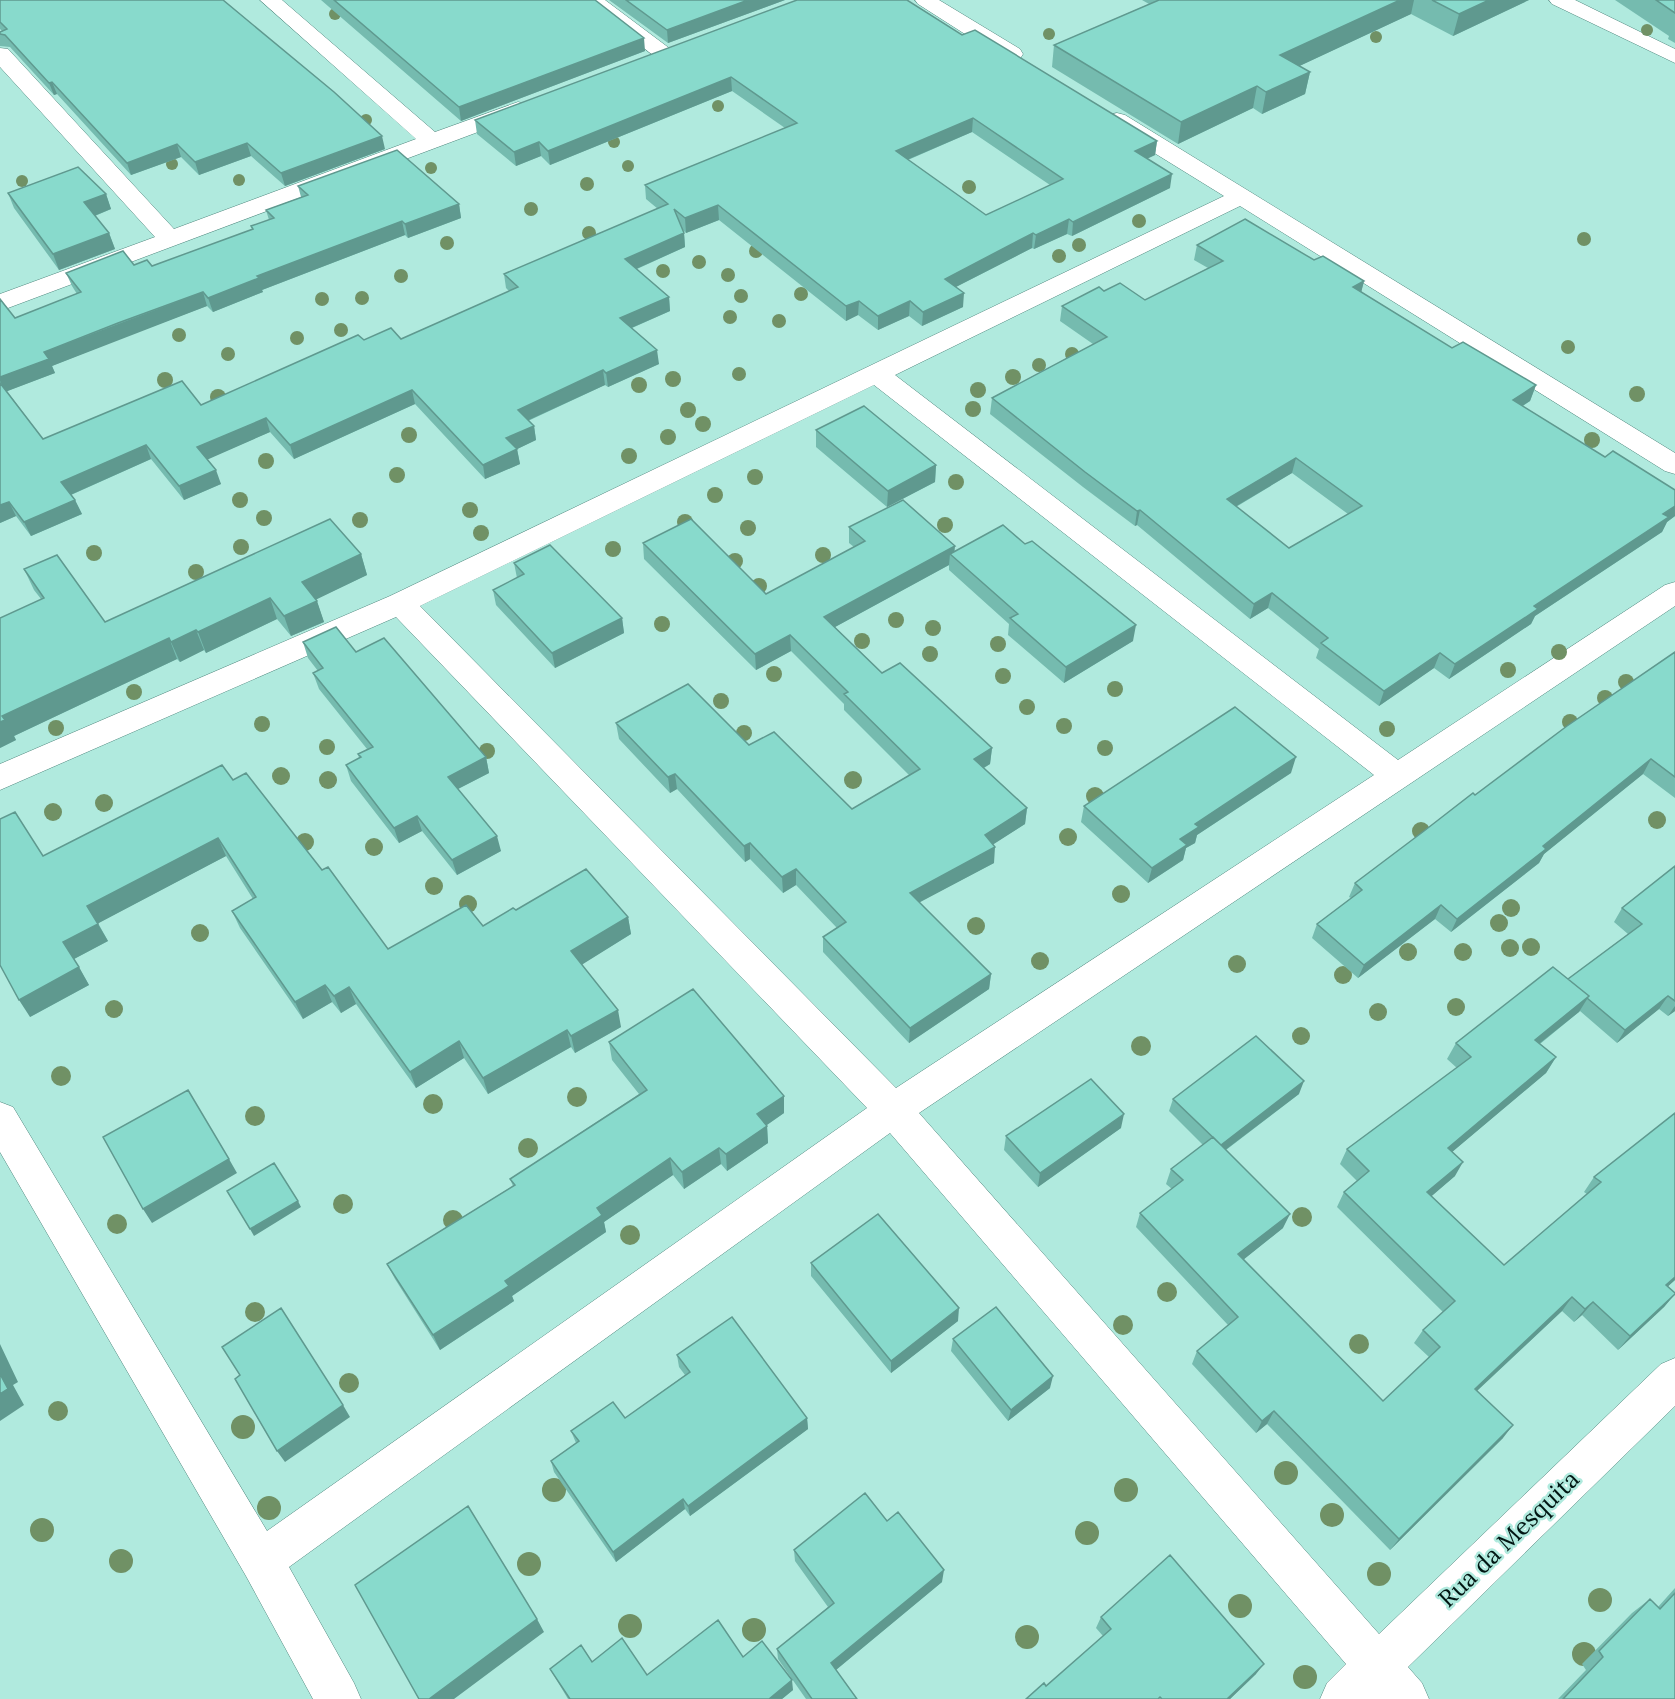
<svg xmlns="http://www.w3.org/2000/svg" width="1675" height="1699" font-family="Lora,serif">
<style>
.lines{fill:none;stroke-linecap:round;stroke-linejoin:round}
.minor-casing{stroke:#50877e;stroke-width:1}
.minor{fill:#fff;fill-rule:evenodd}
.tree{fill:#709165}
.wall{fill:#75bbaf;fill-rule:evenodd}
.shaded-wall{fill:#5f998f}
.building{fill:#88dacc;stroke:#5f998f;stroke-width:1.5;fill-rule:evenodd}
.labels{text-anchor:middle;stroke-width:5;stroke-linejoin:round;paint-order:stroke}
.near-street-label{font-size:24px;fill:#011512;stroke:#b0eade}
</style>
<rect width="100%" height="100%" fill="#b0eade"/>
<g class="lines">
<defs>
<path id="minor" d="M260,0H282L435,132L518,102L526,104L529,109L526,114L0,311V294L155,237L0,67V48L8,49L174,229L416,139Z
M582,0H605L677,54L674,59L666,60L658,59Z
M915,0H939L1020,49L1023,54L1020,59L1012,60L1004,59L918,4Z
M1549,0H1575L1675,49V63L1552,4Z
M1117,113L1125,115L1675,453V474L1665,471L1240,206L895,375L1398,760L1665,585L1675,582V606L919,1113L1379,1634L1661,1364L1675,1358V1406L1408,1667L1422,1683L1429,1699H1320L1327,1683L1346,1664L890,1133L289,1567L354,1683L361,1699H313L246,1576L0,1152V1102L13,1107L267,1531L867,1108L396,617L0,790V764L390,596L1224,196L1109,125L1106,120L1109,115ZM874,385L1374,775L896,1088L420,606Z"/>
</defs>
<!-- minor casing -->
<use href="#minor" class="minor-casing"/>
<!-- minor -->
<use href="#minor" class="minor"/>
</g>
<!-- trees -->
<g class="tree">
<circle cx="335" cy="14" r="6"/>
<circle cx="1647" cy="30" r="6"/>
<circle cx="1049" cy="34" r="6"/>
<circle cx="1376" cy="37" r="6"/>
<circle cx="718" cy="106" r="6"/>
<circle cx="366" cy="120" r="6"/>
<circle cx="614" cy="142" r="6"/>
<circle cx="172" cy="164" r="6"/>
<circle cx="628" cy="166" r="6"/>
<circle cx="431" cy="168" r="6"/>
<circle cx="239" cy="180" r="6"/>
<circle cx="22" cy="181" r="6"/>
<circle cx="587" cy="184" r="7"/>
<circle cx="969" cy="187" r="7"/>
<circle cx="531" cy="209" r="7"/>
<circle cx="1139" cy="221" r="7"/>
<circle cx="589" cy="233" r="7"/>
<circle cx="1584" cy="239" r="7"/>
<circle cx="447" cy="243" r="7"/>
<circle cx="1079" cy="245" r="7"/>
<circle cx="756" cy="251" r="7"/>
<circle cx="1059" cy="256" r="7"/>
<circle cx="699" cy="262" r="7"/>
<circle cx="663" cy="271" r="7"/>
<circle cx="728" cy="275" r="7"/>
<circle cx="401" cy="276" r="7"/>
<circle cx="801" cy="294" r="7"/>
<circle cx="741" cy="296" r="7"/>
<circle cx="362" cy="298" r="7"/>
<circle cx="322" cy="299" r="7"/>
<circle cx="730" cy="317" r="7"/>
<circle cx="779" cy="321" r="7"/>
<circle cx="341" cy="330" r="7"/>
<circle cx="179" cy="335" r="7"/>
<circle cx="297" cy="338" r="7"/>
<circle cx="1568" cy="347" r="7"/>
<circle cx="228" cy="354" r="7"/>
<circle cx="1072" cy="354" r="7"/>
<circle cx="1039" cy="365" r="7"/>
<circle cx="739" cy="374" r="7"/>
<circle cx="1013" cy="377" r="8"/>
<circle cx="673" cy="379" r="8"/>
<circle cx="165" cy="380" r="8"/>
<circle cx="639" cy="385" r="8"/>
<circle cx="978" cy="390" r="8"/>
<circle cx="1637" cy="394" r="8"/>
<circle cx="218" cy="397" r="8"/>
<circle cx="973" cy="409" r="8"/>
<circle cx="688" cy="410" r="8"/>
<circle cx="703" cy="424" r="8"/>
<circle cx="409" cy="435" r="8"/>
<circle cx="668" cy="437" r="8"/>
<circle cx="1592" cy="440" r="8"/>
<circle cx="629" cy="456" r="8"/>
<circle cx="266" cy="461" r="8"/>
<circle cx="397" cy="475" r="8"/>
<circle cx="755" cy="477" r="8"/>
<circle cx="956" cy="482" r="8"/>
<circle cx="715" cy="495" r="8"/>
<circle cx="240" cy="500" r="8"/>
<circle cx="470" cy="510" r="8"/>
<circle cx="264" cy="518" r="8"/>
<circle cx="360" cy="520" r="8"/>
<circle cx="685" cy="522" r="8"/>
<circle cx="945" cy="525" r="8"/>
<circle cx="748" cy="528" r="8"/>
<circle cx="481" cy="533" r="8"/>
<circle cx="241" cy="547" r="8"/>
<circle cx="613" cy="549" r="8"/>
<circle cx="94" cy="553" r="8"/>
<circle cx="823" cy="555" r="8"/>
<circle cx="735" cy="561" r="8"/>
<circle cx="196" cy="572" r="8"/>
<circle cx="759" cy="586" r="8"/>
<circle cx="896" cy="620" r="8"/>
<circle cx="662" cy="624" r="8"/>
<circle cx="933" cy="628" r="8"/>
<circle cx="862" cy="641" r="8"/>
<circle cx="998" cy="644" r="8"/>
<circle cx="1559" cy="652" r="8"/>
<circle cx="930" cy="654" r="8"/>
<circle cx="1508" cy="670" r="8"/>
<circle cx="774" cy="674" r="8"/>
<circle cx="1003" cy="676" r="8"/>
<circle cx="1626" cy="682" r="8"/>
<circle cx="1115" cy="689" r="8"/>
<circle cx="134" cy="692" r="8"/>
<circle cx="1605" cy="698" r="8"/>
<circle cx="721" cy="701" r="8"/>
<circle cx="1027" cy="707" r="8"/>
<circle cx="1570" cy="722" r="8"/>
<circle cx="262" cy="724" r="8"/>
<circle cx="1064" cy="726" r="8"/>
<circle cx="56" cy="728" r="8"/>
<circle cx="1387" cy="729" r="8"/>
<circle cx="744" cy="733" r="8"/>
<circle cx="327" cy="747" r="8"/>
<circle cx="1105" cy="748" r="8"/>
<circle cx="487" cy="751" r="8"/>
<circle cx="281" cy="776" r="9"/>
<circle cx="328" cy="780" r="9"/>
<circle cx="853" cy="780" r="9"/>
<circle cx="1095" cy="796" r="9"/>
<circle cx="104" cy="803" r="9"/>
<circle cx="53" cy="812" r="9"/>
<circle cx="1657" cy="820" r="9"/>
<circle cx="1421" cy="831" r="9"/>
<circle cx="1068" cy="837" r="9"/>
<circle cx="305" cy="842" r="9"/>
<circle cx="374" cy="847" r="9"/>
<circle cx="434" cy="886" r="9"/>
<circle cx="1121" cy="894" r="9"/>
<circle cx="468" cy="904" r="9"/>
<circle cx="1511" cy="908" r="9"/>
<circle cx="1499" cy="923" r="9"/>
<circle cx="976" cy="926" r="9"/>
<circle cx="200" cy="933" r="9"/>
<circle cx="1531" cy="947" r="9"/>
<circle cx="1510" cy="948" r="9"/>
<circle cx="1408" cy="952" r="9"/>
<circle cx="1463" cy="952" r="9"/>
<circle cx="1040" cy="961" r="9"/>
<circle cx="1237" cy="964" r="9"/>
<circle cx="1343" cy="975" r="9"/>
<circle cx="1456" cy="1007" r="9"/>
<circle cx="114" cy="1009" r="9"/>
<circle cx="1378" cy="1012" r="9"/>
<circle cx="1301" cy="1036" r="9"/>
<circle cx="1141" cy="1046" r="10"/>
<circle cx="61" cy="1076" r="10"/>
<circle cx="577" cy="1097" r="10"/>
<circle cx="433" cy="1104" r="10"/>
<circle cx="255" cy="1116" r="10"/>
<circle cx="528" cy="1148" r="10"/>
<circle cx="343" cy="1204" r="10"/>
<circle cx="1302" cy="1217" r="10"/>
<circle cx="453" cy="1220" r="10"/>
<circle cx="117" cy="1224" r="10"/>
<circle cx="630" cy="1235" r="10"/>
<circle cx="1167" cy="1292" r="10"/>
<circle cx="255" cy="1312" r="10"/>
<circle cx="1123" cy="1325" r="10"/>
<circle cx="1359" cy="1344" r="10"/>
<circle cx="349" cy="1383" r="10"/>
<circle cx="58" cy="1411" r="10"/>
<circle cx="243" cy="1427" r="12"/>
<circle cx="1286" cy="1473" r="12"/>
<circle cx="554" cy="1490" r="12"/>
<circle cx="1126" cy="1490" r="12"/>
<circle cx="269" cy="1508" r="12"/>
<circle cx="1332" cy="1515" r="12"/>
<circle cx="42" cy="1530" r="12"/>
<circle cx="1087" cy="1533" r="12"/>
<circle cx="121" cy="1561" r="12"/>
<circle cx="529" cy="1564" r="12"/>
<circle cx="1379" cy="1574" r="12"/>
<circle cx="1600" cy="1600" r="12"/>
<circle cx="1240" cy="1606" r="12"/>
<circle cx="630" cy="1626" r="12"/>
<circle cx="754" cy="1630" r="12"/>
<circle cx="1027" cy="1637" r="12"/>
<circle cx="1584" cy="1654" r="12"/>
<circle cx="1305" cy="1677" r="12"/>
</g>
<!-- wall -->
<path class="wall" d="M0,0L385,149L285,186L251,156L199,175L181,157L131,175L57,94L54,95L10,47L0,46V32L2,31L0,29Z
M321,0H595L645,51L461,121Z
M609,0H785L668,43Z
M1142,0H1529L1453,36L1411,14L1299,66L1310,72L1305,94L1262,114L1253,108L1178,144L1052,67L1054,45L1149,4Z
M1615,0H1675V43L1668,39L1669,36Z
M962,35L1157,141L1155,155L1147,159L1170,188L1072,236L1067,234L1034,249L1032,248L956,287L963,307L922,326L909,316L878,330L858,315L846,321L719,220L686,233L683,230L684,233L685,247L637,269L669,297L670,311L632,328L659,364L608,387L605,385L528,421L534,426L536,440L517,449L520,464L485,479L415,404L294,459L270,432L207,459L221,484L184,500L151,459L71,495L75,500L82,514L31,536L16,516L0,523V299L15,318L77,294L72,286L66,273L134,265L152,266L252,230L251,226L269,220L266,210L301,197L298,186L459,204L461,218L408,238L405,235L262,290L263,292L213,312L207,306L124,337L52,366L55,373L7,391L43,439L201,405L364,340L401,339L509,291L506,288L504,274L658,209L646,199L645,185L785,128L732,91L550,165L541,156L516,166L477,134L475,120ZM972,132L1050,185L986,215L908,160Z
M8,193L106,194L111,209L95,216L109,233L115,249L59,270L14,208Z
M1197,245L1314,260L1364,281L1361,292L1452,348L1536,385L1530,401L1523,406L1675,516L1667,522L1662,532L1535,616L1531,624L1449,679L1434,668L1379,706L1316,658L1319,649L1268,608L1250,619L1137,525L1135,526L1083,487L990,414L992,398L1093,344L1060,321L1062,306L1104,291L1145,300L1208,268L1194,260ZM1292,473L1348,514L1289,548L1236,507Z
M816,430L936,465L935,482L887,507L816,447Z
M849,527L955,551L1133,641L1064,683L1008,635L1009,624L949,570V565L835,627L882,673L992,748L990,764L984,768L1027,808L1025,824L993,844L994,863L919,902L991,974L989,989L909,1043L823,952V937L837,928L796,885L783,893L750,859L745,862L677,789L670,793L619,739L616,723L749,745L852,809L909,775L844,710V704L791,651L756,670L644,559L643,543L766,594L854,547L849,543Z
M361,554L367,575L316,599L324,622L291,636L277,619L206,653L204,650L180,662L177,659L14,736L16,740L0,748L41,599L34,590L24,569L105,622Z
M514,563L622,618L624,633L555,668L496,605L493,590L517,578Z
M303,642L356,652L486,757L489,773L458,789L501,851L457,875L422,831L399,843L351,781L346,765L359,758L358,754L367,749L319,689L313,673L318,671L308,658Z
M1675,652V798L1643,774L1544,854L1539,863L1451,932L1435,919L1358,978L1312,938L1317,924L1351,898L1349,897L1355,883L1475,795Z
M1291,773L1197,835L1195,843L1186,848L1183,860L1148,883L1081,822L1084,806Z
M233,780L322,870L388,949L483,926L516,910L628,917L631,934L582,964L621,1027L575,1053L571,1047L488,1094L464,1058L416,1088L356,1004L341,1013L332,1002L303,1019L240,928L232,911L253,899L226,856L98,923L108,941L74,959L89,985L30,1017L43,856Z
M1675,866V1011L1668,1016L1659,1009L1617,1043L1580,1011L1540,1044L1556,1057L1546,1073L1452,1152L1455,1176L1431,1196L1504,1265L1587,1194L1584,1192L1594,1177L1675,1113V1280L1668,1286L1675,1294L1664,1307L1618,1350L1582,1315L1574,1322L1562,1311L1477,1391L1503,1438L1390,1550L1267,1424L1256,1433L1192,1364L1197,1351L1228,1325L1136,1227L1140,1213L1172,1189L1166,1184L1171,1169L1203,1145L1169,1111L1173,1099L1299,1094L1226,1150L1283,1228L1244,1259L1383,1401L1429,1357L1414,1343L1423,1330L1443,1312L1337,1207L1344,1192L1357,1181L1340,1164L1347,1149L1457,1068L1447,1059L1456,1043L1568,979L1628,934L1614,922L1622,908Z
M609,1042L784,1096V1113L767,1125L768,1143L727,1171L721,1164L684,1189L673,1175L604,1222L606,1232L512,1296L514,1301L440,1350L395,1279L387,1264L513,1186L510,1179L639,1094L612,1060Z
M1121,1128L1038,1187L1004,1150L1006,1136Z
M811,1263L958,1321L891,1373L811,1276Z
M953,1339L1050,1388L1008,1421L951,1351Z
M677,1355L807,1418L808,1429L690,1516L685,1509L616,1562L554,1472L551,1461L576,1443L571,1431L625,1418L685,1375L679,1367Z
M887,1521L942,1582L836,1670L857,1699H806L778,1659L777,1649L828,1607L795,1561L794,1550Z
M1675,1588V1699H1558L1586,1670L1582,1664L1632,1613L1650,1599L1658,1607Z
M1101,1617L1256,1674L1230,1699H1026L1046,1686L1103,1636L1096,1628Z
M743,1657L793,1690L782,1699H568L550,1669L592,1662L647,1675Z"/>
<!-- shaded-wall -->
<path class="shaded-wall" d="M748,0H785L668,43L667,30Z
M1400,0H1414L1411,14L1276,77L1280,55Z
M1489,0H1529L1453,36L1459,14Z
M644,38L645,51L461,121L459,107Z
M1310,72L1305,94L1262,114L1266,92Z
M731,77L732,91L550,165L548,151Z
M52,82L57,94L54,95L49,83Z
M1257,86L1253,108L1178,144L1181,122Z
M973,118L972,132L895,165L896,151Z
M382,136L385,149L285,186L281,173Z
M1157,141L1155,155L1133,165L1135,151Z
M539,142L541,156L516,166L514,152Z
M247,143L251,156L199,175L195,162Z
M177,144L181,157L131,175L127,163Z
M1172,174L1170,188L1072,236L1073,222Z
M106,194L111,209L89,218L84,202Z
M459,204L461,218L408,238L405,224Z
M718,205L719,220L686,233L685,218Z
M1069,219L1067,234L1034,249L1036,235Z
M402,221L405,235L262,290L263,292L213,312L208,298L257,276Z
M109,233L115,249L59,270L53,254Z
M684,233L685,247L627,273L625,259Z
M1033,233L1032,248L944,293L945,279Z
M1364,281L1360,297L1353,287Z
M203,292L207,306L52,366L55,373L5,392L0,381V377L44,352Z
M964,293L963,307L922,326L923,312Z
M669,297L670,311L622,332L620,318Z
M859,301L858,315L846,321V306Z
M910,301L909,316L878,330V316Z
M657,350L659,364L608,387L606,373Z
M603,370L605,385L520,424L518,410Z
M1536,385L1530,401L1508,415L1513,400Z
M412,390L415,404L294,459L290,445Z
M266,418L270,432L202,462L197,447Z
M534,426L536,440L509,453L506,438Z
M146,445L151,459L68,496L61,482Z
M517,449L520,464L485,479L483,465Z
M1296,458L1292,473L1223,514L1227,499Z
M936,465L935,482L887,507L888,491Z
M216,470L221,484L184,500L179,486Z
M75,500L82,514L31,536L24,522Z
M9,502L16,516L0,523V505Z
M1675,506V516L1667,522L1662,532L1535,616L1531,624L1449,679L1455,664L1534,606Z
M1140,510L1137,525L1135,526L1137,511Z
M955,546L954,557L950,554L949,565L824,633V617Z
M361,554L367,575L309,603L302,582Z
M1272,593L1268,608L1250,619L1254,604Z
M270,598L277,619L206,653L198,632Z
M317,601L324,622L291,636L284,616Z
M622,618L624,633L555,668L552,653Z
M1136,625L1133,641L1064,683L1066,667Z
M196,630L204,650L180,662L171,642Z
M790,635L791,651L756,670L755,654Z
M169,638L177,659L14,736L16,740L0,748V722L2,716Z
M1440,653L1434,668L1379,706L1384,691Z
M992,748L990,764L973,774L974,759Z
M486,757L489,773L452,792L448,777Z
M1296,757L1291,773L1197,835L1195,843L1186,848L1183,860L1148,883L1152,868L1195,824Z
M1651,759L1643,774L1544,854L1539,863L1451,932L1457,919L1543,846Z
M675,774L677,789L670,793L668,777Z
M1027,808L1025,824L983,851L985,835Z
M417,816L422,831L399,843L394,828Z
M497,836L501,851L457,875L452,860Z
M218,838L226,856L97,924L87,906Z
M750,843V859L745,862L744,846Z
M995,847L994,863L909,908L910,893Z
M796,869V885L783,893L782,877Z
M1441,905L1435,919L1358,978L1364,965Z
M628,917L631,934L575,969L571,951Z
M98,924L108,941L74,959L63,942Z
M79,967L89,985L30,1017L19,1000Z
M991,974L989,989L909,1043L910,1028Z
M325,985L332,1002L303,1019L295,1002Z
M349,987L356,1004L341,1013L334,996Z
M1589,996L1579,1012L1525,1055L1535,1040Z
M1668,996L1659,1009L1617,1043L1625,1030Z
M1675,1006V1011L1668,1016Z
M618,1010L621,1027L575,1053L571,1036Z
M567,1030L571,1047L488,1094L483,1078Z
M459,1041L464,1058L416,1088L410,1072Z
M1556,1057L1546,1073L1439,1163L1448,1148Z
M1304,1081L1299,1094L1216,1157L1220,1145Z
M784,1096V1113L758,1131L757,1114Z
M1124,1114L1121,1128L1038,1187L1040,1173Z
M767,1126L768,1143L727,1171L726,1154Z
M719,1148L721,1164L684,1189L682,1172Z
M670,1158L673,1175L604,1222L606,1232L512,1296L514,1301L440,1350L433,1335L505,1281L597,1208Z
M229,1159L237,1173L152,1223L143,1209Z
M1463,1162L1455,1176L1419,1207L1427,1192Z
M298,1201L301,1207L254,1236L250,1229Z
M1290,1214L1283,1228L1233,1268L1238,1254Z
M1675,1277V1280L1654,1299L1666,1285Z
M1675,1294L1664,1307L1618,1350L1630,1336Z
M1572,1297L1562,1311L1465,1402L1475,1389Z
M1593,1302L1582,1315L1574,1322L1585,1309Z
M959,1308L958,1321L891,1373V1361Z
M0,1344L18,1382L13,1385L24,1405L0,1421Z
M1053,1376L1050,1388L1008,1421L1011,1410Z
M343,1405L350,1417L285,1462L277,1451Z
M1274,1411L1267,1424L1256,1433L1262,1421Z
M807,1418L808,1429L690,1516L688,1506Z
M1513,1425L1503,1438L1390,1550L1399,1539Z
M683,1499L685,1509L616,1562L613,1552Z
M944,1570L942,1582L831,1674V1663Z
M537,1619L544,1632L454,1699H429Z
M1264,1664L1256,1674L1230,1699H1227Z
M792,1680L793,1690L782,1699H769Z"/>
<!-- building -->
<path class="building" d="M0,0H223L334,92L382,136L281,173L247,143L195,162L177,144L127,163L52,82L49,83L5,35L0,34V32L7,29L0,22Z
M334,0H595L644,38L459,107Z
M626,0H748L667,30Z
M797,0H907L962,35L975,30L1157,141L1135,151L1172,174L1073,222L1069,219L1036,235L1033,233L945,279L964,293L923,312L910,301L878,316L859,301L846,306L718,205L685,218L674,209L684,233L625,259L669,297L620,318L657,350L606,373L603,370L518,410L534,426L506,438L517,449L483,465L412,390L290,445L266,418L197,447L216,470L179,486L146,445L61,482L75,500L24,522L9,502L0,505V383L43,439L182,381L201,405L358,335L364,340L391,328L401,339L518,287L504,274L668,204L645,185L797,123L731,77L548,151L539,142L514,152L475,120ZM973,118L1063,179L986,215L896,151Z
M1159,0H1400L1280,55L1310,72L1266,92L1257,86L1181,122L1054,45Z
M1432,0H1489L1459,14Z
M1656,0H1675V13Z
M397,150L459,204L405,224L402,221L257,276L259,278L208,298L203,292L118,323L44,352L49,359L0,377V299L15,318L81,292L66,273L123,251L134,265L147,260L152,266L253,229L251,226L274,218L266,210L308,195L298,186Z
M78,167L106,194L84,202L109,233L53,254L8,193Z
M1245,219L1314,260L1323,256L1364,281L1353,287L1452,348L1463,342L1536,385L1513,400L1605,457L1613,451L1675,490V506L1663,514L1669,517L1534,606L1538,609L1455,664L1440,653L1384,691L1321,643L1328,638L1272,593L1254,604L1140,510L1137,511L1085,472L992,398L1107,337L1062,306L1099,287L1104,291L1120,283L1145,300L1223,261L1197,245ZM1296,458L1362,506L1289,548L1227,499Z
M864,406L936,465L888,491L816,430Z
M903,500L955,546L824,617L882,673L900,663L992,748L974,759L1027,808L985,835L995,847L910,893L991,974L910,1028L823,937L846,922L796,869L782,877L750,843L744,846L675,774L668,777L616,723L688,684L749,745L774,732L852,809L920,769L844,694L848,692L790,635L755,654L643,543L691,519L766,594L865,541L849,527Z
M330,519L361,554L302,582L317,601L284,616L270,598L198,632L196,630L171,642L169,638L2,716L5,720L0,722V618L44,598L24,569L57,555L105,622Z
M1003,525L1025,544L1032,541L1136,625L1066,667L1010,618L1018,614L950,554Z
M550,545L622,618L552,653L493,590L524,574L514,563Z
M336,627L356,652L384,638L486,757L448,777L497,836L452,860L417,816L394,828L346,765L361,757L358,754L373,747L313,673L323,668L303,642Z
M1675,652V777L1651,759L1543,846L1546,849L1457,919L1441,905L1364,965L1317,924L1362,890L1355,883L1424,831L1473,793L1475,795L1567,726Z
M1235,707L1296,757L1195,824L1199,827L1180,839L1187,845L1152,868L1084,806Z
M222,765L233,780L246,773L322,870L328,867L388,949L466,905L483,926L513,908L516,910L586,869L628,917L571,951L618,1010L571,1036L567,1030L483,1078L459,1041L410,1072L349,987L334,996L325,985L295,1002L232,911L256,897L218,838L87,906L98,924L63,942L79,967L19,1000L0,965V819L15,812L43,856Z
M1675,866V1001L1668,996L1625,1030L1587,998L1589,996L1568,979L1642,924L1622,908Z
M1553,967L1589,996L1535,1040L1556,1057L1448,1148L1463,1162L1427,1192L1504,1265L1601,1182L1594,1177L1675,1113V1277L1666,1285L1675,1293V1294L1630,1336L1593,1302L1585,1309L1572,1297L1475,1389L1513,1425L1399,1539L1274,1411L1262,1421L1197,1351L1238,1317L1140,1213L1183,1180L1171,1169L1213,1137L1290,1214L1238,1254L1383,1401L1440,1347L1423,1330L1455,1301L1344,1192L1369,1171L1347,1149L1471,1057L1456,1043Z
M693,989L784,1096L757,1114L767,1126L726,1154L719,1148L682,1172L670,1158L597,1208L602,1215L505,1281L509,1286L433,1335L387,1264L515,1185L510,1179L647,1090L609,1042Z
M1256,1036L1304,1081L1221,1145L1173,1099Z
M1091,1079L1124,1114L1040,1173L1006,1136Z
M188,1090L229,1159L143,1209L103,1137Z
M274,1163L298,1201L250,1229L227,1191Z
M878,1214L959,1308L891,1361L811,1263Z
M996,1307L1053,1376L1011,1410L953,1339Z
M281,1308L343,1405L277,1451L235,1379L240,1375L222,1347Z
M732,1317L807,1418L688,1506L683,1499L613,1552L551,1461L579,1441L571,1431L613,1402L625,1418L690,1372L677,1355Z
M0,1374L8,1389L0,1394Z
M865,1493L887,1521L898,1512L944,1570L831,1663L857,1699H812L777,1649L834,1603L794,1550Z
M468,1506L537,1619L429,1699H419L355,1585Z
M1170,1555L1264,1664L1227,1699H1162L1160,1697L1158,1699H1026L1044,1683L1046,1686L1111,1629L1101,1617Z
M1675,1593V1699H1563L1603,1657L1599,1651L1650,1599L1660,1609Z
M718,1620L743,1657L762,1641L792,1680L769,1699H570L550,1669L581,1645L592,1662L622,1638L647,1675Z"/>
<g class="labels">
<!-- near-street labels -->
<g class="near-street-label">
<text transform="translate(1509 1539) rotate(-44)" y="8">Rua da Mesquita</text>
</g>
</g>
</svg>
